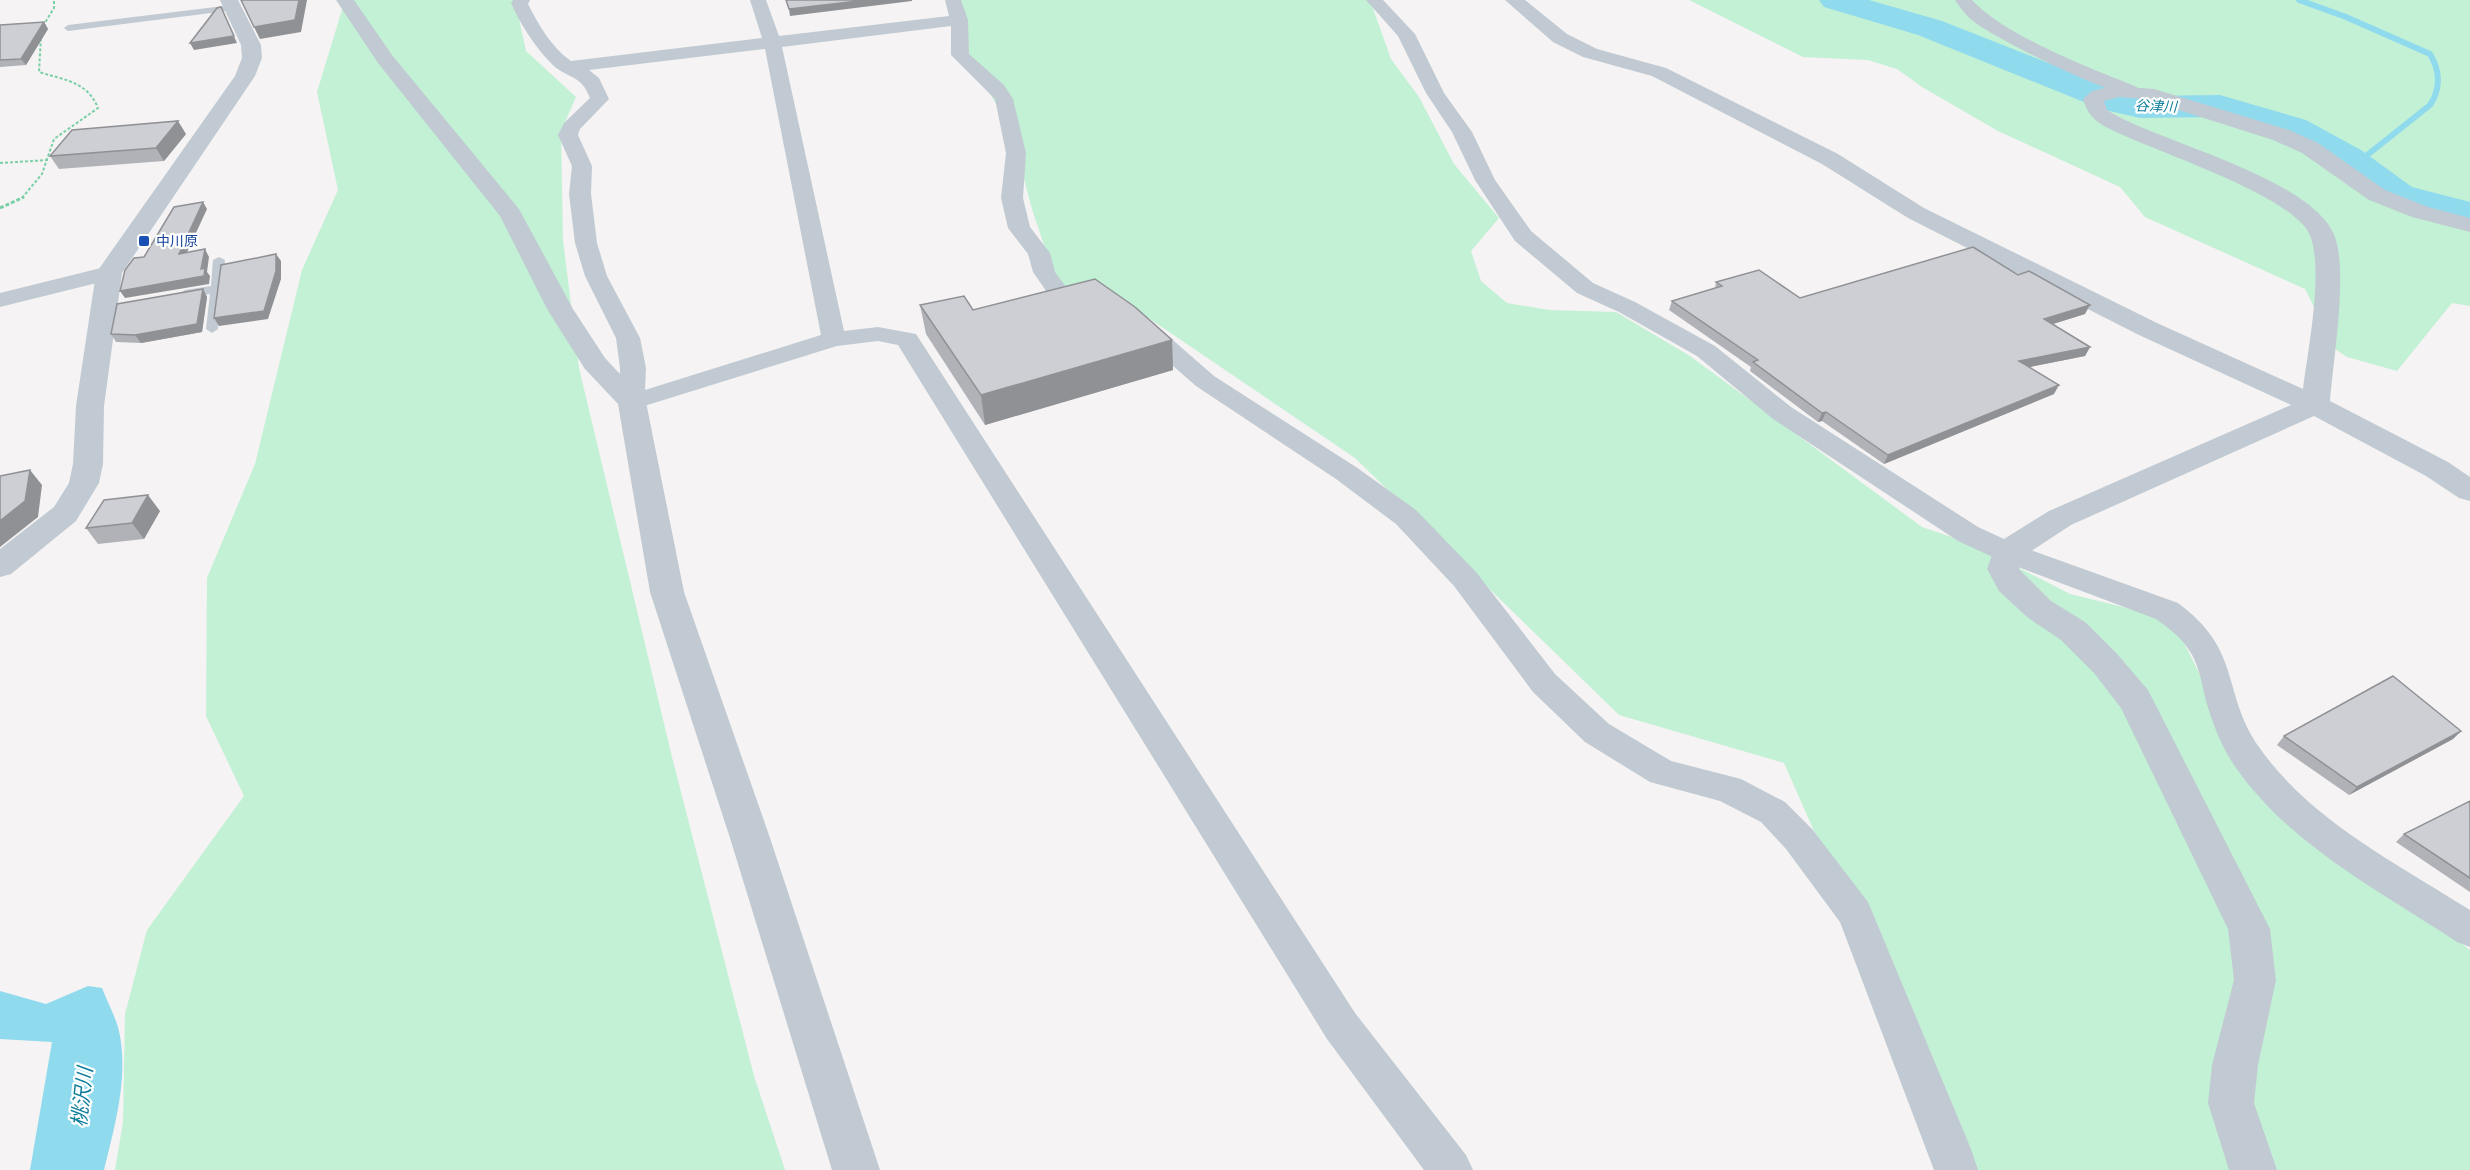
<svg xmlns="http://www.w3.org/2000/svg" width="2470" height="1170" font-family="Overpass,'Noto Sans JP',sans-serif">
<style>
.green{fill:#c3f1d5}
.water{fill:#90daee}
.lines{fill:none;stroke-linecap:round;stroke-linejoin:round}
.stream{stroke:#90daee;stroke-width:6}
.river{fill:#90daee;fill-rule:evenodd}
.path-far1{stroke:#7ad0a6;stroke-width:2;stroke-dasharray:3 2;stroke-linecap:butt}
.path{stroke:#7ad0a6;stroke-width:3;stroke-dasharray:4 2;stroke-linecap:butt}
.service{fill:#c1cad2;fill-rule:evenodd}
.minor{fill:#c1cad2;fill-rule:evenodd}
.tertiary{fill:#c1cad2;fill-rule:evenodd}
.wall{fill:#b0b2b7}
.shaded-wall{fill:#909195}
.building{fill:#cdcfd5;stroke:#909195;stroke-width:1.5}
.transit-dot{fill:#1a4fb4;stroke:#fff;stroke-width:2}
.labels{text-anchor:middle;stroke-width:4.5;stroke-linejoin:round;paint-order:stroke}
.far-water-label{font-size:14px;font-style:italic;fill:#0c7c9b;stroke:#fff}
.far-transit-label{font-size:14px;fill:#164399;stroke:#fff;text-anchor:start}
.near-water-label{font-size:20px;font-style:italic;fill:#0c7c9b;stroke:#fff}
</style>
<rect width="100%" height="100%" fill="#f5f3f3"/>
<!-- green -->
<path class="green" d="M345,0H515L526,51L576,97L561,131L563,240L579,368L672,757L754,1076L785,1170H115L123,1122L125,1014L147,930L244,796L206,716L207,578L255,464L302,270L338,190L317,92Z
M959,0H1370L1391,59L1419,97L1454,164L1499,218L1471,251L1481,281L1507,303L1549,310L1616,312L1690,356L1922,527L1972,544L2070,594L2172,619L2250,774L2470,950V1170H1964L1784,763L1619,715L1355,458L1116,296H1061L1032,209L1010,126L966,56Z
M1689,0H2470V306L2452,303L2397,371L2347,357L2335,349L2305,289L2145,217L2120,187L1998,131L1922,87L1897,69L1868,60L1803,57Z"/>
<!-- water -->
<path class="water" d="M88,986L102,988C107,1001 114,1014 118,1027C130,1073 115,1125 104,1170H30L52,1042L0,1039V991L46,1004Z"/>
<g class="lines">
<!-- stream -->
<path class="stream" d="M2299,0L2346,17L2430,54C2440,70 2441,89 2430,105L2356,164"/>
<!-- river -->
<path class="river" d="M1819,0H1869L1942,21L2125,93L2140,96L2220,95L2306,120L2361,150L2412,187L2470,202V226L2384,205L2333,166L2280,136L2218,117L2140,118L2101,109L1918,35L1824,7Z"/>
<!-- path-far1 -->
<path class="path-far1" d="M43,26L54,8V0
M0,163L48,160
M22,198L42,174L54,139L98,108C87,81 64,80 39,72L41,36"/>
<!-- path -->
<path class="path" d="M0,208L24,197"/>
<!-- service -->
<path class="service" d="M232,5L235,6V10L68,31L64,28L68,25Z
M219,257L225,260L218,329L212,333L206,329L210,294L185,298L179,294L185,290L211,286L213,260Z"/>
<!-- minor -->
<path class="minor" d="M513,0H530L528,4C538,24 552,48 571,61L762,38L750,0H766L779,36L949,16L945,0H961L968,20L969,54L1004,85L1013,99L1026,153L1023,198L1030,227L1050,253L1055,272L1072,295L1090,293L1098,295L1102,300L1098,305C1085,308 1071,311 1058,308L1033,272L1028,254L1008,228L1001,198L1006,153L995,99L951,55V26L782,47L844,331L878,327L916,334L1355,1013L1466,1155L1473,1170H1424L1327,1039L898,345L878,341L837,346L641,407L632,410L623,407L619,402L620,368L616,338L585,276L575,243L569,194L572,166L558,135L564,123L590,98C581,73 565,79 550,62C534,46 520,23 511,3ZM765,49L821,335L645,390L646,368L640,338L607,276L597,243L591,194L592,166L578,135L580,129L609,99L599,78L589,70Z
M1366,0H1383L1415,34L1444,93L1472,132L1495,180L1531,231L1593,283L1635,302L1715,346L1791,407L1978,527L2017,545L2178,603C2243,651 2221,692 2259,747C2310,820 2396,863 2470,910V947L2457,942C2380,891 2290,845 2236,768C2222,748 2213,725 2206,701C2202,685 2199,664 2189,650C2181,637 2168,628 2156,619L1997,559L1958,541L1773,419L1697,356L1619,312L1577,293L1515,241L1475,180L1452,132L1426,93L1398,36Z
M1955,0H1972C2005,36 2090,68 2137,87L2139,91L2137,95C2117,100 1992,37 1973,21C1966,16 1960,7 1955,0Z
M109,266L117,268L120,273L117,278L0,307V293Z
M1142,319L1151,321L1214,376L1356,467L1416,510L1476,572L1555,674L1609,724L1671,761L1741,779L1785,802L1812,829L1868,902L1971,1149L1978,1170H1934L1840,922L1786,849L1761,822L1720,801L1650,782L1585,742L1533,692L1454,586L1396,524L1336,479L1196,386L1133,331L1130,326L1133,321Z"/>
<!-- tertiary -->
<path class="tertiary" d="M220,0H238L261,45L262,58L255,76L122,273L104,406L103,464L99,483L76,521L11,574L0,577V549L54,507L69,483L73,464L76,406L96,273L235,76L242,58L241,45Z
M336,0H354L392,55L519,209L573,309L605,358L646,402L684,592L770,838L880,1170H832L730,838L650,592L618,404L585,369L547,309L500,216L378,63Z
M1505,0H1525L1567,34L1597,49L1666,68L1838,154L1924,208L2157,323L2303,389C2308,349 2323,275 2311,238C2298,195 2145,149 2104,126C2092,119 2087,112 2083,99L2092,91L2112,86L2154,89L2289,130L2318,143L2385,190L2428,207L2470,218V232L2412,217L2369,200L2302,153L2273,140L2144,99L2119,97L2104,101L2107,110L2119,117C2170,144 2315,181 2335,237C2348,272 2333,362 2330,401L2448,462L2470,477V501L2459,498L2426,476L2314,416L2071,525L2022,557L2019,569L2051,601L2085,622L2118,655L2148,690L2270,929L2276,980L2258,1065L2254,1103L2277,1170H2229L2208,1103L2212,1065L2234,980L2228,929L2121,708L2094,673L2061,640L2027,617L1999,591L1987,569L1996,544L2049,511L2291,405L2139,335L1908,218L1822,164L1652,76L1583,57L1553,42Z"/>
</g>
<!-- wall -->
<path class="wall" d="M44,22L48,29L26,65L0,67V25Z
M186,134L164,161L59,169L50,156Z
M2018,275L2085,314L2053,324L2090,347L2085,356L2030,367L2054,394L1884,464L1822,421L1818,422L1750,371L1751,367L1669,310L1672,301L1715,289L1716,282L1800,298Z
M203,289L207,297L202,332L141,343L116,342L111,334Z
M920,305L973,310L1172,340L1173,370L985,425L926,334Z
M160,511L144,539L98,544L86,528Z
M2461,731L2453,739L2349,795L2277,745L2284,736Z
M2470,801V892L2396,842L2404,834Z"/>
<!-- shaded-wall -->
<path class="shaded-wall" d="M299,0H307L301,32L260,39L254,27Z
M867,0H912V1L790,16L789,9Z
M221,7L237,43L194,50L190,43Z
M44,22L48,29L26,65L21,59Z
M178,121L186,134L164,161L156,148Z
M203,202L207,209L183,261L179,254Z
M205,249L209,257L207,272L210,276L209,284L125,298L120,291L201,269Z
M276,254L281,261V279L268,319L219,326L214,318Z
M203,289L207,297L202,332L141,343L135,335Z
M2090,305L2085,314L2040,328L2044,319Z
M1172,340L1173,370L985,425L981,395Z
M2090,347L2085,356L2015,370L2019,361Z
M2059,385L2054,394L1884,464L1888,455Z
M1826,412L1822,421L1818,422L1822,413Z
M30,470L42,485L38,517L0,547V521Z
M148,495L160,511L144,539L132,523Z
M2461,731L2453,739L2349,795L2357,787Z"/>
<!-- building -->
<path class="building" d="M241,0H299L295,20L254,27Z
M786,0H867L789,9Z
M221,7L234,36L190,43L217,8Z
M44,22L21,59L0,60V25Z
M178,121L156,148L50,156L72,130Z
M203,202L179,254L205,249L201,269L205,268L204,276L120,291L125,270L134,258L144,257L174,207Z
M1973,247L2018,275L2029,271L2090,305L2044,319L2090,347L2019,361L2059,385L1888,455L1826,412L1822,413L1753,362L1758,360L1672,301L1722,286L1716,282L1759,270L1800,298Z
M276,254V271L264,311L214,318L221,265Z
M1095,279L1135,307L1172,340L981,395L920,305L964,296L973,310Z
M203,289L197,324L135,335L111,334L117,304Z
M30,470L25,501L0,521V476Z
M148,495L132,523L86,528L104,500Z
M2393,676L2461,731L2357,787L2284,736Z
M2470,801V878L2404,834Z"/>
<!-- markers -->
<rect class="transit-dot" x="138" y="235" width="12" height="12" rx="3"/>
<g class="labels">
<!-- far-water labels -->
<g class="far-water-label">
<text transform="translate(2156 106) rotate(2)" y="5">谷津川</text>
</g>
<!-- far-transit labels -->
<g class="far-transit-label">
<text x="156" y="246">中川原</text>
</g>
<!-- near-water labels -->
<g class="near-water-label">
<text transform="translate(82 1097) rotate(-84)" y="7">桃沢川</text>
</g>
</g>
</svg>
